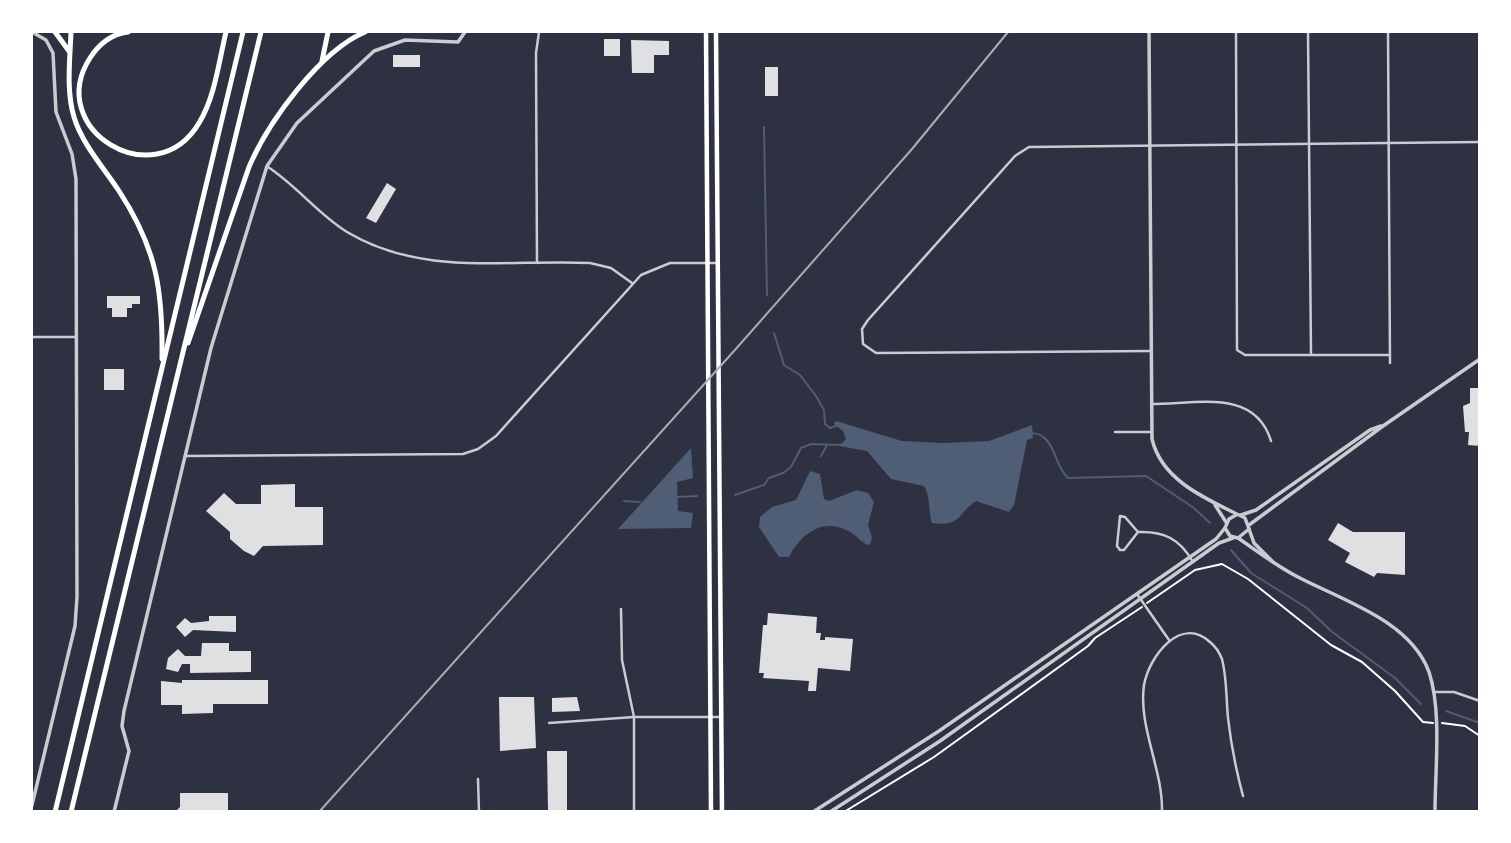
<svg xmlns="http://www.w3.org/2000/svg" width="1511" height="843" viewBox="0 0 1511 843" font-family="Manrope,sans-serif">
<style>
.water{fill:#4f5d75}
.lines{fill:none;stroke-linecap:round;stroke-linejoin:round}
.stream{stroke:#4f5d75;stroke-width:2}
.building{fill:#e0e0e3}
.path{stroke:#fff;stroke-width:2}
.minor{stroke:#caccd0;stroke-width:2.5}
.tertiary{stroke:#caccd0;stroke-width:3.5}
.secondary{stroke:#fff;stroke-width:4.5}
.motorway{stroke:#fff;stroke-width:5}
.rail{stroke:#abadb3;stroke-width:2}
</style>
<rect width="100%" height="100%" fill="#2d3142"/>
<g class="water">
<path d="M836 421 902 441 943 443 989 441 1032 425 1033 438 1027 440 1014 505 1009 512 976 501C956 515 961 527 932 523 928 510 931 498 924 486L891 479 867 451 839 446 846 439 843 431 834 424Z"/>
<polygon points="691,448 693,478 677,482 678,511 693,513 691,528 618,529"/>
<path d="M810 471 820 474 824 499 829 501 857 490 868 493 874 502 868 525 872 537 870 545C862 544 859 538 852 533 825 516 802 532 789 557H779L759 527 760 517 772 507 796 500Z"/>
</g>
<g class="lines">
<g class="stream">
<polyline points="764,127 767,295"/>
<polyline points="774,333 784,365 800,375 816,396 824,410 825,424 830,428 836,426"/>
<path d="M1031 433C1056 434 1053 465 1068 478L1146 476 1194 508 1210 523"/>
<polyline points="821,456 827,445"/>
<polyline points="735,495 764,485 769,478 783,473 791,467 801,448 811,444 841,445"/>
<polyline points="676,497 697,496"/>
<polyline points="624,501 640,502"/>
<polyline points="1231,550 1251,573 1307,608 1331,631 1395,678 1421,704"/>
<polyline points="1446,711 1480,723"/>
</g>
</g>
<g class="building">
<rect x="604" y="39" width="16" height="17"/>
<polygon points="631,40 669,41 669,55 654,55 654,73 632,73"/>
<rect x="393" y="55" width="27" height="12"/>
<rect x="765" y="67" width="13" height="29"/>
<polygon points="387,183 396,189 376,223 366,218"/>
<polygon points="107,296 140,296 140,304 132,304 132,308 127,308 127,317 112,317 112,308 107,308"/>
<rect x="104" y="369" width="20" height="21"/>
<polygon points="1470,388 1480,388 1480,446 1468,445 1469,432 1465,432 1463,406 1470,403"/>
<polygon points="295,484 295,507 323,507 323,545 263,546 254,556 244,551 230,539 230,532 206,511 224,493 236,504 261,504 261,485"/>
<polygon points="1338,523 1353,532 1405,532 1405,575 1377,573 1374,577 1345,562 1350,553 1328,540"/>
<polygon points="768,613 817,617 816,633 821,633 820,640 825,640 825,637 853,639 850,671 818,668 816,691 808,691 809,681 763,678 764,673 759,673 763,625 767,625"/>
<polygon points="209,616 236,616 236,632 193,630 185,637 176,627 185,618 191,623 209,621"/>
<polygon points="202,643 229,643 229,651 251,651 251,672 190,673 190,664 182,664 178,672 166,669 168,658 178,649 185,656 201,656"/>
<polygon points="182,680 268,680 268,704 213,704 213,713 182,714 182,705 161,705 161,681 182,683"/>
<polygon points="499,697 534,697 536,748 500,751"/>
<polygon points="577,697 580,711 552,712 552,698"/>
<polygon points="547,751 567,751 567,812 548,812"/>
<polygon points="180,793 228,793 228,812 175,812 180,807"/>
</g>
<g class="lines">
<g class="path">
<polyline points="1147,603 1195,570 1222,564 1248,579 1331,645 1362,662 1395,691 1423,722 1433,723"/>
<polyline points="1442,723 1465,726 1480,736"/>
<polyline points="844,812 934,757 1088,646 1095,638 1142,607"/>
</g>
<g class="minor">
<polyline points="1236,32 1237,350 1245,355 1390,355"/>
<polyline points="1308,32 1311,354"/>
<polyline points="1388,32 1390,363"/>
<path d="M268 167C297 186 318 214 347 232 422 277 507 259 590 263L611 268 632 283"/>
<polyline points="537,263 536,53 539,32"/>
<polyline points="32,337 76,337"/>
<polyline points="1151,351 876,353 863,344 862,329 868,320 1015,156 1029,147 1480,142"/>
<path d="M1151 404C1197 404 1255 388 1271 441"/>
<polyline points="1115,432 1151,432"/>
<polyline points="185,456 463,454 478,449 496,436 641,275 670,263 718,263"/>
<path d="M1138 532 1124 550H1120L1117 546 1120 516 1125 517 1138 532C1164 531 1180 539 1193 562"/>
<polyline points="1137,594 1169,640"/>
<polyline points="621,609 622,660 634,717 634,812"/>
<polyline points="1434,692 1454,692 1480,701"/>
<polyline points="549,723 634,717 722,717"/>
<polyline points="478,779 479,812"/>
<path d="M1162 812C1163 769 1138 727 1144 685 1149 657 1180 615 1210 642 1215 646 1220 654 1222 659 1227 678 1226 698 1228 718 1231 744 1236 770 1243 796"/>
</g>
<g class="tertiary">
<polyline points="32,32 46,40 53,53 56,112 72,154 76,179 77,597 75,626 32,805"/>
<path d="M1149 32 1152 439C1162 482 1209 500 1245 518L1249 529 1238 538 1230 536 1225 528 1229 519 1236 515"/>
<polyline points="1215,505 1226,522"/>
<polyline points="1241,515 1256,510 1370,430 1381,426"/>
<polyline points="1249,525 1383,426 1480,359"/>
<polyline points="1249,529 1254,543 1272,561"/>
<path d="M1238 538C1257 551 1275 565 1296 576 1341 600 1410 620 1429 672 1442 711 1435 770 1435 812"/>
<polyline points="114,812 129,751 122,726 124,711 211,348 267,166 297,123 374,51 405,40 458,42 465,32"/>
<polyline points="813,812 939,731 1216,539 1225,528"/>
<polyline points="830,812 940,741 1219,543 1233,538"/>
</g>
<g class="secondary">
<polyline points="706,32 711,812"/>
<polyline points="716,32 722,812"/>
</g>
<g class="motorway">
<polyline points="55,32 69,51"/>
<path d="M71 32C70 59 66 91 74 117 82 144 104 168 119 191 157 249 163 291 162 359"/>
<path d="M128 32C112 34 99 44 90 58 44 129 155 197 199 123 215 97 219 61 226 32"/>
<polyline points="322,61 328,32"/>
<path d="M188 343 249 167C268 122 320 51 365 32"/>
<polyline points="55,812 243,32"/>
<polyline points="71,812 261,32"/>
</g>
<polyline class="rail" points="319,812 734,351 912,149 1008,32"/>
</g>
<rect width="1511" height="843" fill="none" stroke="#ffffff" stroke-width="66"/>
</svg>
